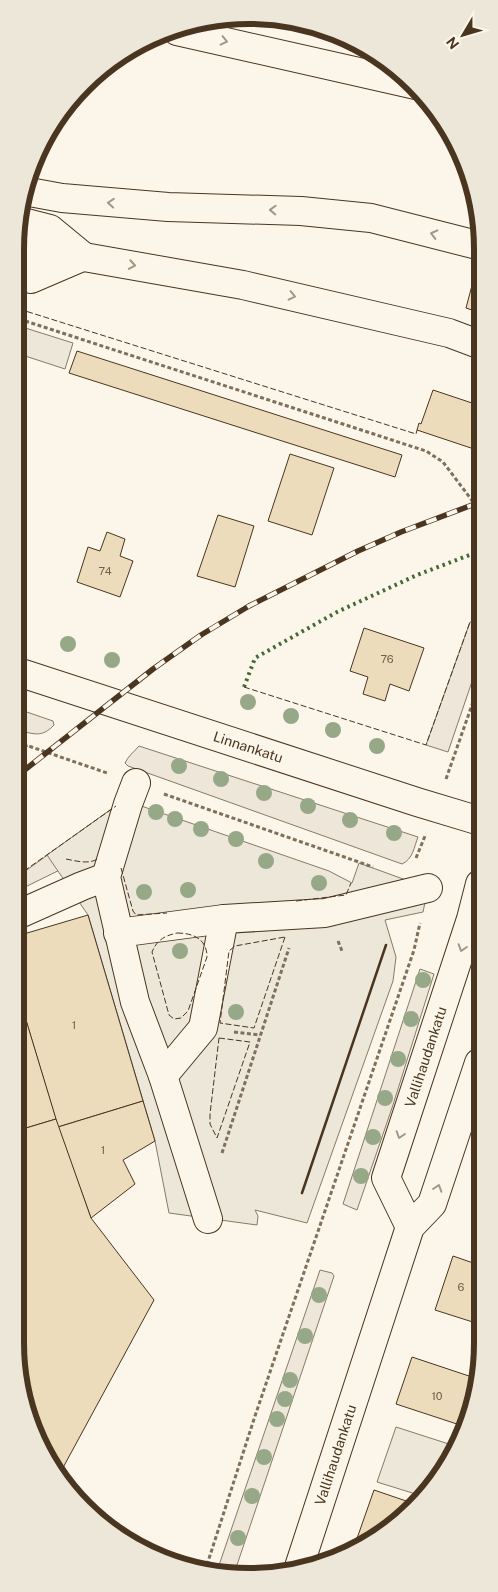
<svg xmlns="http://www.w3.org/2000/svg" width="498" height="1592" viewBox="0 0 498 1592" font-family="'Public Sans',sans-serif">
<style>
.green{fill:#ede6d9;stroke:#887966}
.parking{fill:#ede7d9;stroke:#887966}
.building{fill:#ecdcbc;stroke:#4a3520}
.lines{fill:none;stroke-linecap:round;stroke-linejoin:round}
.minor-casing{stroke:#4a3520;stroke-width:30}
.path{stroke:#7f6f5c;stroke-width:3;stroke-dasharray:4 2.5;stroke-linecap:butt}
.minor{stroke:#fbf6e9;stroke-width:28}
.rail-casing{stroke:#4a3520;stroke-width:5.5}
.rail{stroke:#fbf6e9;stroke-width:4;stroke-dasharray:11;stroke-linecap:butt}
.hedge{stroke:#436837;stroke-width:4;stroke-dasharray:2.5 4;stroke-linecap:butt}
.fence{stroke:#4a3520;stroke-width:1;stroke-dasharray:6 2.5;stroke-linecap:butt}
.wall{stroke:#4a3520;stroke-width:2.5}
.tree{fill:#96a887}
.oneway{stroke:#a29684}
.labels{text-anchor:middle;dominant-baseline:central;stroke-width:4;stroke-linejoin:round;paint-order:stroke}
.number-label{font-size:11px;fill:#725f47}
.street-label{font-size:14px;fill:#4a3520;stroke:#fbf6e9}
.rim{fill:none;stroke:#4a3520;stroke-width:6}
</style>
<rect width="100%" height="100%" fill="#fbf6e9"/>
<g class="green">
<polygon points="470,622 480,624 480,658 448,752 426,745"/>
<path d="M18 709 53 721 54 725C42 738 34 734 17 730Z"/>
<path d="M139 746 418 837C414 847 413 859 402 864L128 766 125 763C128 756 134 752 139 746Z"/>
<polygon points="124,800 78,861 17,891 17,877"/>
<polygon points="420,969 434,974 393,1105 357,1210 343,1204"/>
<polygon points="320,1270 332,1273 334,1276 234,1574 216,1574"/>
</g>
<g class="parking">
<polygon points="19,326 73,343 65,369 19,354"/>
<polygon points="124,800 329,871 352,883 359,863 428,888 423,912 385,920 396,957 393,981 307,1223 255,1210 258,1216 257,1225 169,1213 155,1141 88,915 47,855"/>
<polygon points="396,1427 455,1446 444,1473 422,1496 377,1482"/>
</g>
<g class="building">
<polygon points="475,274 481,275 481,313 466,308"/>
<polygon points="77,351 402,455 395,477 69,373"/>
<polygon points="433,390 481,406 480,451 417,430 419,423 421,424"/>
<polygon points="290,454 334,468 312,535 268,521"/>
<polygon points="218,515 254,526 235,587 197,576"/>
<polygon points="107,532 125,539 120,556 133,561 120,597 77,582 88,547 100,551"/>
<polygon points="364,628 424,648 409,691 390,684 385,701 363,694 368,677 350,671"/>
<polygon points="88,915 143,1101 58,1127 16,987 17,936"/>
<polygon points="16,987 56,1119 26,1128 16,1117"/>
<polygon points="143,1101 155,1141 123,1160 135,1184 91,1218 58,1127"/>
<polygon points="16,1117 26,1128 56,1119 91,1218 154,1300 59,1475 33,1432 15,1343"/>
<polygon points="453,1256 479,1265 479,1324 435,1310"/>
<polygon points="412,1357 478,1379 478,1389 463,1426 396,1404"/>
<polygon points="374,1490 415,1504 391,1529 354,1547"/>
</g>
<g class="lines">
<g class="minor-casing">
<g id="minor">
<polyline points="177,31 416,85"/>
<polyline points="24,191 62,198 168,207 301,211 371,218 481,246"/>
<polyline points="19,221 50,229 84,257"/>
<polyline points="19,249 37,253 84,257 243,285 449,333 481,345"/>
<polyline points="19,277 31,279 80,258"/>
<path id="s1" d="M18 672 417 802 480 821"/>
<polyline points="136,783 128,804 106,877 135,1002 163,1076 208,1219"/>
<polyline points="17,915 82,886 106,877"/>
<polyline points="118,933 224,919 325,913 428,888"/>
<polyline points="163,1076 203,1028 224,919"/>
<path id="s2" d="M410 1227 386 1178 471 919 480 884"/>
<path id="s3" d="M298 1570 410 1227 432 1204 479 1063"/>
</g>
</g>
<g class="path">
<polyline points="19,319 426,451 443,462 480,511"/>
<polyline points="17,742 107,773"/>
<polyline points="17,756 27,745"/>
<polyline points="446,779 480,682"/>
<polyline points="164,794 373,867"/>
<polyline points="416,858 425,836"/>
<polyline points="338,941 342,951"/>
<polyline points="234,1032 260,1035"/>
<polyline points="222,1153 289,948"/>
<polyline points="205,1571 255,1416 414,950 420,923"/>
</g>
<use href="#minor" class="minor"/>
<g class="rail-casing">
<polyline id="rail" points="17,776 153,669 201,635 249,606 358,551 401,532 480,502"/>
</g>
<use href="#rail" class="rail"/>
<polyline class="hedge" points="244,687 255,658 337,612 417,575 480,551"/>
<g class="fence">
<polyline points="19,309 416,434 417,430"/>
<polyline points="474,609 480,591"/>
<polyline points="244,687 426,745 470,622"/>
<path d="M66 859C76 861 90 865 99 858"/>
<polyline points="121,868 133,911 136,915 167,913"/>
<polyline points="17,876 116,806"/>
<polyline points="296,901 346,895 351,883"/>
<path d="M177 933C193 933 207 939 207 957L188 1011 181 1018 174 1019 169 1015 152 952C157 940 164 936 177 933Z"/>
<polygon points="285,937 254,1028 220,1023 229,951 235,946"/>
<polygon points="219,1038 250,1042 217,1138 210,1124 210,1114"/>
</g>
<polyline class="wall" points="302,1193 386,945"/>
</g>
<g class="tree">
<circle cx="68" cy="644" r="8"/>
<circle cx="112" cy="660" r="8"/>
<circle cx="248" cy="702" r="8"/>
<circle cx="291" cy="716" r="8"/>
<circle cx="333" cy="730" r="8"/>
<circle cx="377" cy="746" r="8"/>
<circle cx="179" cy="766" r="8"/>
<circle cx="221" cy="779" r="8"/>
<circle cx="264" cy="793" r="8"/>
<circle cx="308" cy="806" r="8"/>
<circle cx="156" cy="812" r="8"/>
<circle cx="175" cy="819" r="8"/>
<circle cx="350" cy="820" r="8"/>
<circle cx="201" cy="829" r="8"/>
<circle cx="394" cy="833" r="8"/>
<circle cx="236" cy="839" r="8"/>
<circle cx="266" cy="861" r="8"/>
<circle cx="319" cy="883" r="8"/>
<circle cx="188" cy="890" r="8"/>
<circle cx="144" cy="892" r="8"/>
<circle cx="180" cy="951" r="8"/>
<circle cx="423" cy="980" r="8"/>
<circle cx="236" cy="1012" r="8"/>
<circle cx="411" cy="1019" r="8"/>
<circle cx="398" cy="1059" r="8"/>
<circle cx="385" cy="1098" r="8"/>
<circle cx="373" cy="1137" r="8"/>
<circle cx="361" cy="1176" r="8"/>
<circle cx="319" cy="1295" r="8"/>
<circle cx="305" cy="1336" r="8"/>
<circle cx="290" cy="1380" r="8"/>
<circle cx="285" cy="1399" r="8"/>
<circle cx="277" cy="1419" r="8"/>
<circle cx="264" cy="1457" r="8"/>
<circle cx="252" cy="1496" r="8"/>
<circle cx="238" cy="1538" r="8"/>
</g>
<defs><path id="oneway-chevron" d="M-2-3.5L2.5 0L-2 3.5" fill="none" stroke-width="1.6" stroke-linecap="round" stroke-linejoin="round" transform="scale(1.25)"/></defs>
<g class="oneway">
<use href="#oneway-chevron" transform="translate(224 41) rotate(13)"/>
<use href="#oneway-chevron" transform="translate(111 203) rotate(-176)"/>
<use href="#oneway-chevron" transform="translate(273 210) rotate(-178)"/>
<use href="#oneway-chevron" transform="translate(434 234) rotate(-166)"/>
<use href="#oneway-chevron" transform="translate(132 265) rotate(10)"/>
<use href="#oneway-chevron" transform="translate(292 296) rotate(13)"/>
<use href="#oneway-chevron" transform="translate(462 948) rotate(108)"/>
<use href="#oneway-chevron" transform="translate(400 1135) rotate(108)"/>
<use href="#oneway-chevron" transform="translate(438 1188) rotate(-72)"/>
</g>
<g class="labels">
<g class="number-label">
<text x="105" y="571">74</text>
<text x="387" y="659">76</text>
<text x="74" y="1025">1</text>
<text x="103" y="1150">1</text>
<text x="461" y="1287">6</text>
<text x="437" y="1396">10</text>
</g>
<g class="street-label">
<text stroke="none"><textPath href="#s1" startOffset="242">Linnankatu</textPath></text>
<text stroke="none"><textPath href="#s2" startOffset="182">Vallihaudankatu</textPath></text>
<text stroke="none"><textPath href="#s3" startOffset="121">Vallihaudankatu</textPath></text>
</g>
</g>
<path d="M0 0H498V1592H0ZM249 24H249A225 225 0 0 1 474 249V1343A225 225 0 0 1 249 1568H249A225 225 0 0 1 24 1343V249A225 225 0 0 1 249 24Z" fill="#ede7d9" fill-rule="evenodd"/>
<path class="rim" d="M249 24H249A225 225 0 0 1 474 249V1343A225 225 0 0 1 249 1568H249A225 225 0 0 1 24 1343V249A225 225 0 0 1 249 24Z"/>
<g transform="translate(463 35) rotate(232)" stroke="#fbf6e9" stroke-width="4" paint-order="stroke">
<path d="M0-4L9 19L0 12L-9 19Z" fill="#4a3520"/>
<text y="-8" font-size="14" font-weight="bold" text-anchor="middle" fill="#4a3520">N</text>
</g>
</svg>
